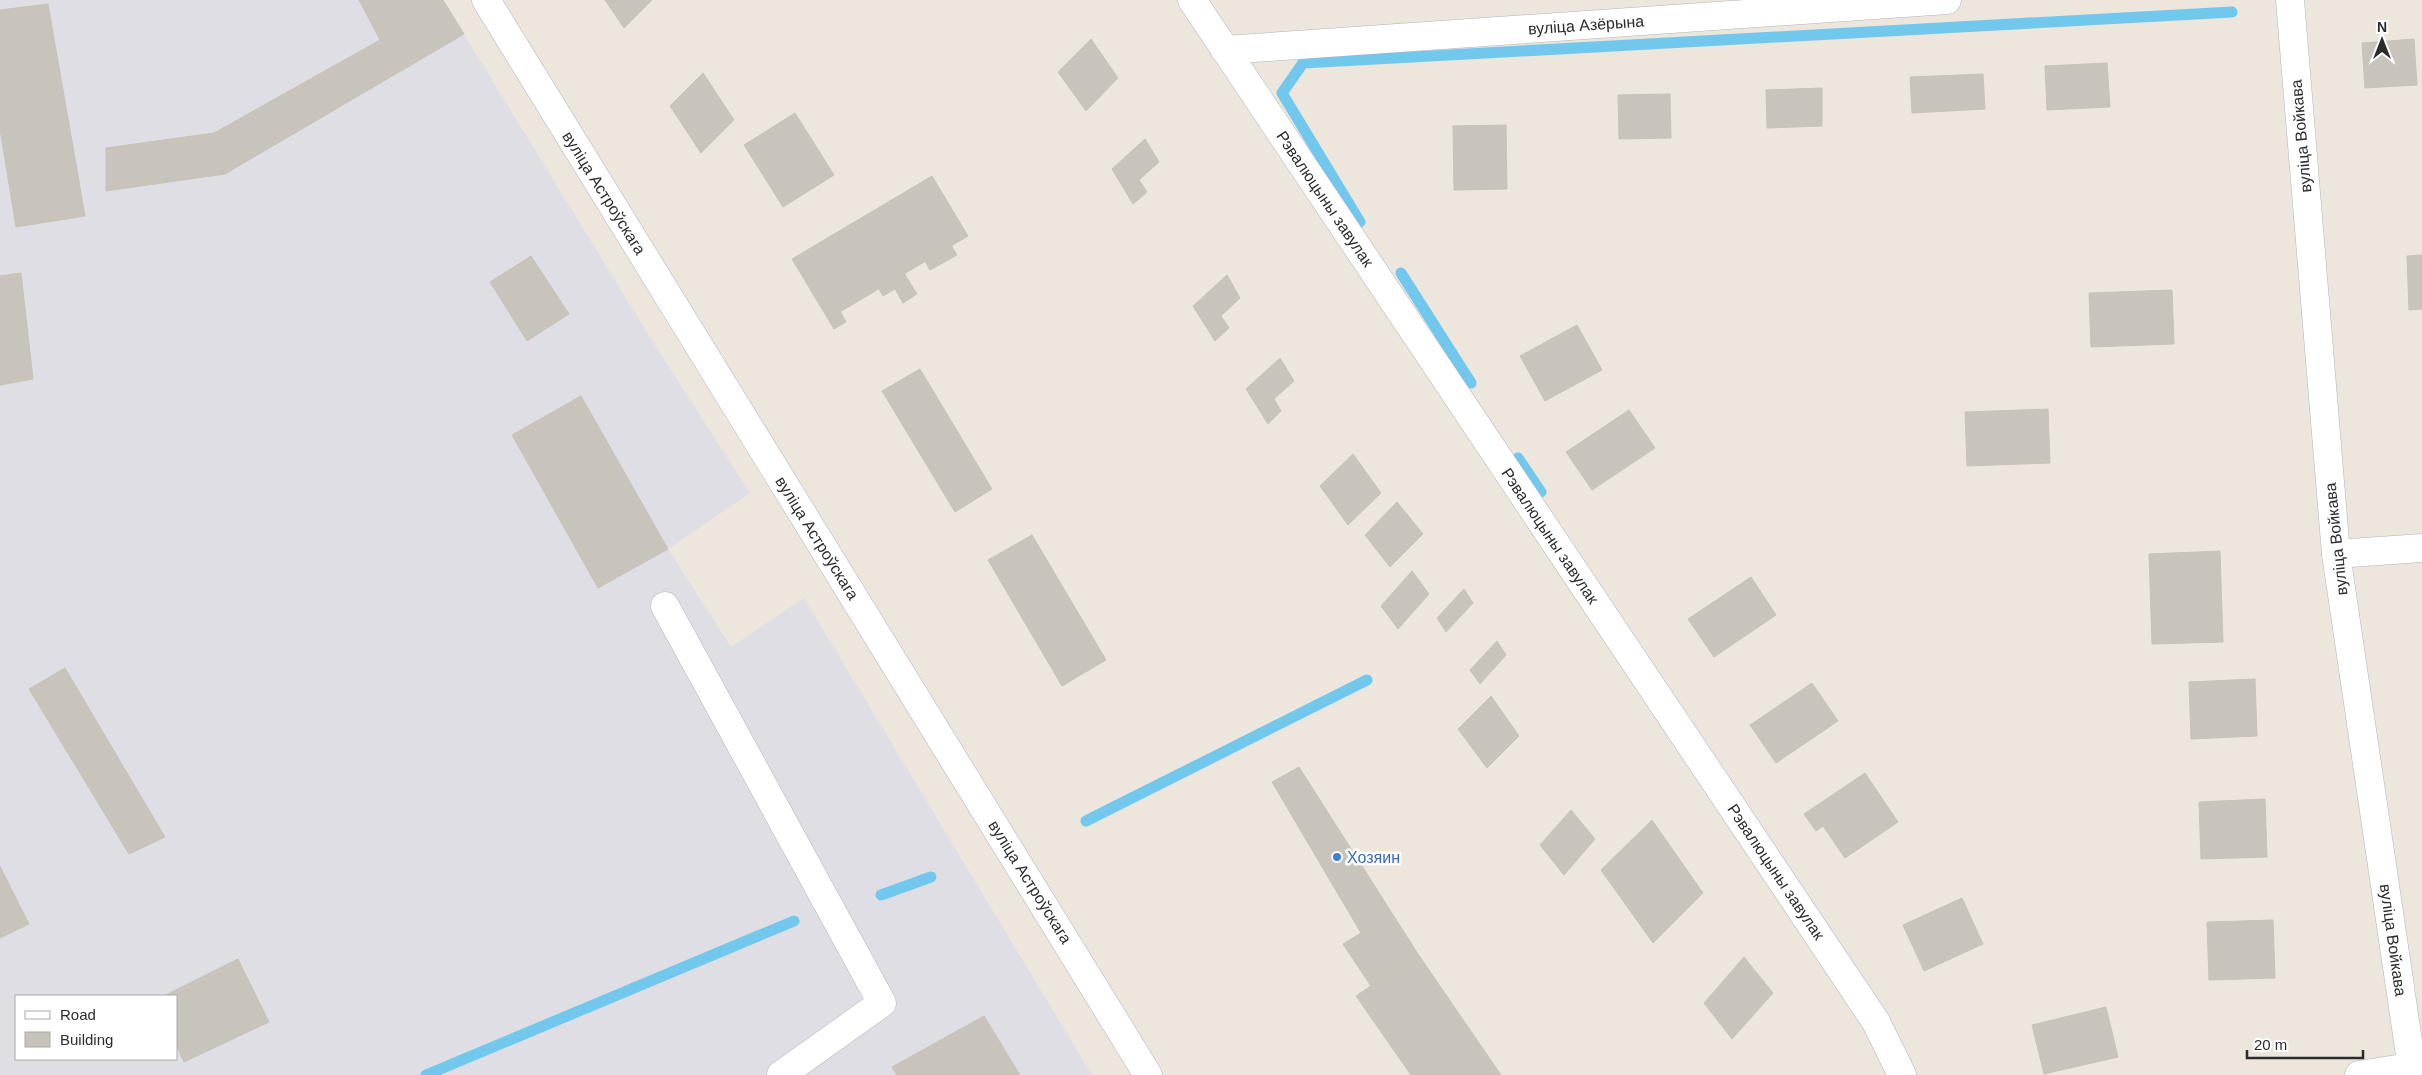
<svg xmlns="http://www.w3.org/2000/svg" width="2422" height="1075" viewBox="0 0 2422 1075" font-family="Helvetica,sans-serif">
<style>
.industrial{fill:#e0dee5;fill-rule:evenodd}
.lines{fill:none;stroke-linecap:round;stroke-linejoin:round}
.stream{stroke:#72c8ec;stroke-width:11}
.building{fill:#c8c4bc;stroke:#c8c2b7}
.minor-casing{stroke:#b1b3be;stroke-width:29}
.minor{stroke:#fff;stroke-width:28}
.shop-dot{fill:#3f7fe0;stroke:#fff;stroke-width:2}
.labels{text-anchor:middle;dominant-baseline:central;stroke-width:5;stroke-linejoin:round;paint-order:stroke}
.street-label{font-size:16px;fill:#2b2b2b;stroke:#fff}
.shop-label{font-size:16px;fill:#366cbe;stroke:#fff;text-anchor:start}
</style>
<rect width="100%" height="100%" fill="#ece6dd"/>
<path class="industrial" d="M0 0H443L651 339 750 493 668 549 731 647 804 598 1092 1075H0ZM16 996H176V1059H16Z"/>
<g class="lines">
<g class="stream">
<polyline points="1360,222 1282,93 1303,63 2232,12"/>
<polyline points="1401,273 1471,383"/>
<polyline points="1518,458 1541,492"/>
<polyline points="1086,821 1367,680"/>
<polyline points="881,895 931,877"/>
<polyline points="426,1075 794,921"/>
</g>
</g>
<g class="building">
<polygon points="359,0 443,0 464,34 225,174 106,191 106,148 214,133 380,40"/>
<polygon points="605,0 652,0 624,28"/>
<polygon points="48,4 85,216 16,227 0,129 0,10"/>
<polygon points="1091,39 1118,78 1086,111 1058,72"/>
<polygon points="2414,39 2417,85 2365,88 2362,43"/>
<polygon points="2107,63 2110,107 2047,110 2045,66"/>
<polygon points="703,73 734,120 701,153 670,106"/>
<polygon points="1983,74 1985,109 1912,113 1910,77"/>
<polygon points="1822,88 1822,126 1767,128 1766,90"/>
<polygon points="1670,94 1671,138 1619,139 1618,95"/>
<polygon points="795,113 834,175 783,207 744,145"/>
<polygon points="1506,125 1507,189 1454,190 1453,126"/>
<polygon points="1145,139 1159,162 1139,180 1147,192 1133,204 1112,169"/>
<polygon points="932,176 968,236 828,319 792,259"/>
<polygon points="951,245 957,255 930,270 925,261"/>
<polygon points="2422,255 2422,309 2409,310 2407,256"/>
<polygon points="531,256 569,314 527,341 490,282"/>
<polygon points="21,273 33,379 0,385 0,276"/>
<polygon points="904,273 917,294 903,303 895,289 883,296 879,289"/>
<polygon points="1227,275 1240,298 1221,316 1229,328 1215,341 1193,306"/>
<polygon points="2172,290 2174,344 2091,347 2089,293"/>
<polygon points="840,311 846,322 834,329 828,319"/>
<polygon points="1577,325 1602,370 1545,401 1520,356"/>
<polygon points="1280,358 1294,381 1274,399 1281,411 1268,424 1246,389"/>
<polygon points="920,369 992,489 955,512 882,391"/>
<polygon points="581,396 668,549 598,588 512,435"/>
<polygon points="2048,409 2050,463 1967,466 1965,412"/>
<polygon points="1629,410 1655,448 1592,490 1566,452"/>
<polygon points="1353,454 1381,493 1348,525 1320,486"/>
<polygon points="1397,502 1423,534 1390,567 1365,535"/>
<polygon points="1032,535 1106,660 1062,686 988,560"/>
<polygon points="2220,551 2223,642 2152,644 2149,554"/>
<polygon points="1412,571 1429,594 1398,629 1381,606"/>
<polygon points="1751,577 1776,615 1714,657 1688,619"/>
<polygon points="1464,589 1473,603 1446,632 1437,618"/>
<polygon points="1497,641 1506,655 1480,684 1470,670"/>
<polygon points="65,668 165,837 129,854 29,689"/>
<polygon points="2255,679 2257,736 2191,739 2189,682"/>
<polygon points="1812,683 1838,721 1776,763 1750,725"/>
<polygon points="1491,696 1519,736 1487,768 1458,729"/>
<polygon points="1299,767 1418,954 1371,986 1343,944 1361,933 1272,782"/>
<polygon points="1865,773 1898,822 1845,858 1823,826 1816,831 1804,814"/>
<polygon points="2265,799 2267,857 2201,859 2199,802"/>
<polygon points="1571,810 1595,839 1564,875 1540,845"/>
<polygon points="1652,820 1703,893 1653,943 1601,870"/>
<polygon points="0,866 29,924 0,938"/>
<polygon points="1962,898 1983,944 1924,971 1903,925"/>
<polygon points="2273,920 2275,978 2209,980 2207,922"/>
<polygon points="1418,954 1501,1075 1411,1075 1356,996"/>
<polygon points="1744,957 1773,993 1732,1039 1704,1003"/>
<polygon points="238,959 269,1022 184,1062 176,1045 176,996 164,996"/>
<polygon points="2106,1007 2118,1057 2044,1074 2032,1025"/>
<polygon points="984,1016 1020,1075 897,1075 892,1067"/>
</g>
<g class="lines">
<g class="minor-casing">
<g id="minor">
<polyline points="486,0 1148,1075"/>
<polyline points="1192,0 1876,1022 1902,1075"/>
<polyline points="2290,0 2336,554 2413,1075"/>
<polyline points="1225,50 1947,0"/>
<polyline points="2336,554 2422,548"/>
<polyline points="665,606 882,1003 781,1075"/>
<polyline points="2359,1075 2422,1065"/>
</g>
</g>
<use href="#minor" class="minor"/>
</g>
<circle class="shop-dot" cx="1337" cy="857" r="5"/>
<g class="labels">
<g class="street-label">
<text transform="translate(1586 25) rotate(-4)">вуліца Азёрына</text>
<text transform="translate(2301 136) rotate(-95)">вуліца Войкава</text>
<text transform="translate(604 193) rotate(58)">вуліца Астроўскага</text>
<text transform="translate(1325 199) rotate(56)">Рэвалюцыны завулак</text>
<text transform="translate(1550 536) rotate(56)">Рэвалюцыны завулак</text>
<text transform="translate(817 538) rotate(58)">вуліца Астроўскага</text>
<text transform="translate(2336 539) rotate(-96)">вуліца Войкава</text>
<text transform="translate(1776 872) rotate(56)">Рэвалюцыны завулак</text>
<text transform="translate(1030 882) rotate(58)">вуліца Астроўскага</text>
<text transform="translate(2393 940) rotate(82)">вуліца Войкава</text>
</g>
<g class="shop-label">
<text x="1347" y="857">Хозяин</text>
</g>
</g>
<rect x="15" y="995" width="162" height="65" fill="#ffffff" stroke="#aaaaaa"/>
<rect x="25" y="1011" width="25" height="8" fill="#ffffff" stroke="#aaaaaa"/>
<text x="60" y="1020" font-size="15" fill="#2b2b2b">Road</text>
<rect x="25" y="1032" width="25" height="15" fill="#c8c4bc" stroke="#aaaaaa"/>
<text x="60" y="1045" font-size="15" fill="#2b2b2b">Building</text>
<g transform="translate(2382 40)" stroke="#ffffff" stroke-width="4" paint-order="stroke">
<path d="M0-4L9 19L0 12L-9 19Z" fill="#2b2b2b"/>
<text y="-8" font-size="14" font-weight="bold" text-anchor="middle" fill="#2b2b2b">N</text>
</g>
<path d="M2247 1050v8h116v-8" fill="none" stroke="#2b2b2b" stroke-width="2.5"/>
<text x="2254" y="1050" font-size="15" fill="#2b2b2b" stroke="#ffffff" stroke-width="4" paint-order="stroke">20 m</text>
</svg>
